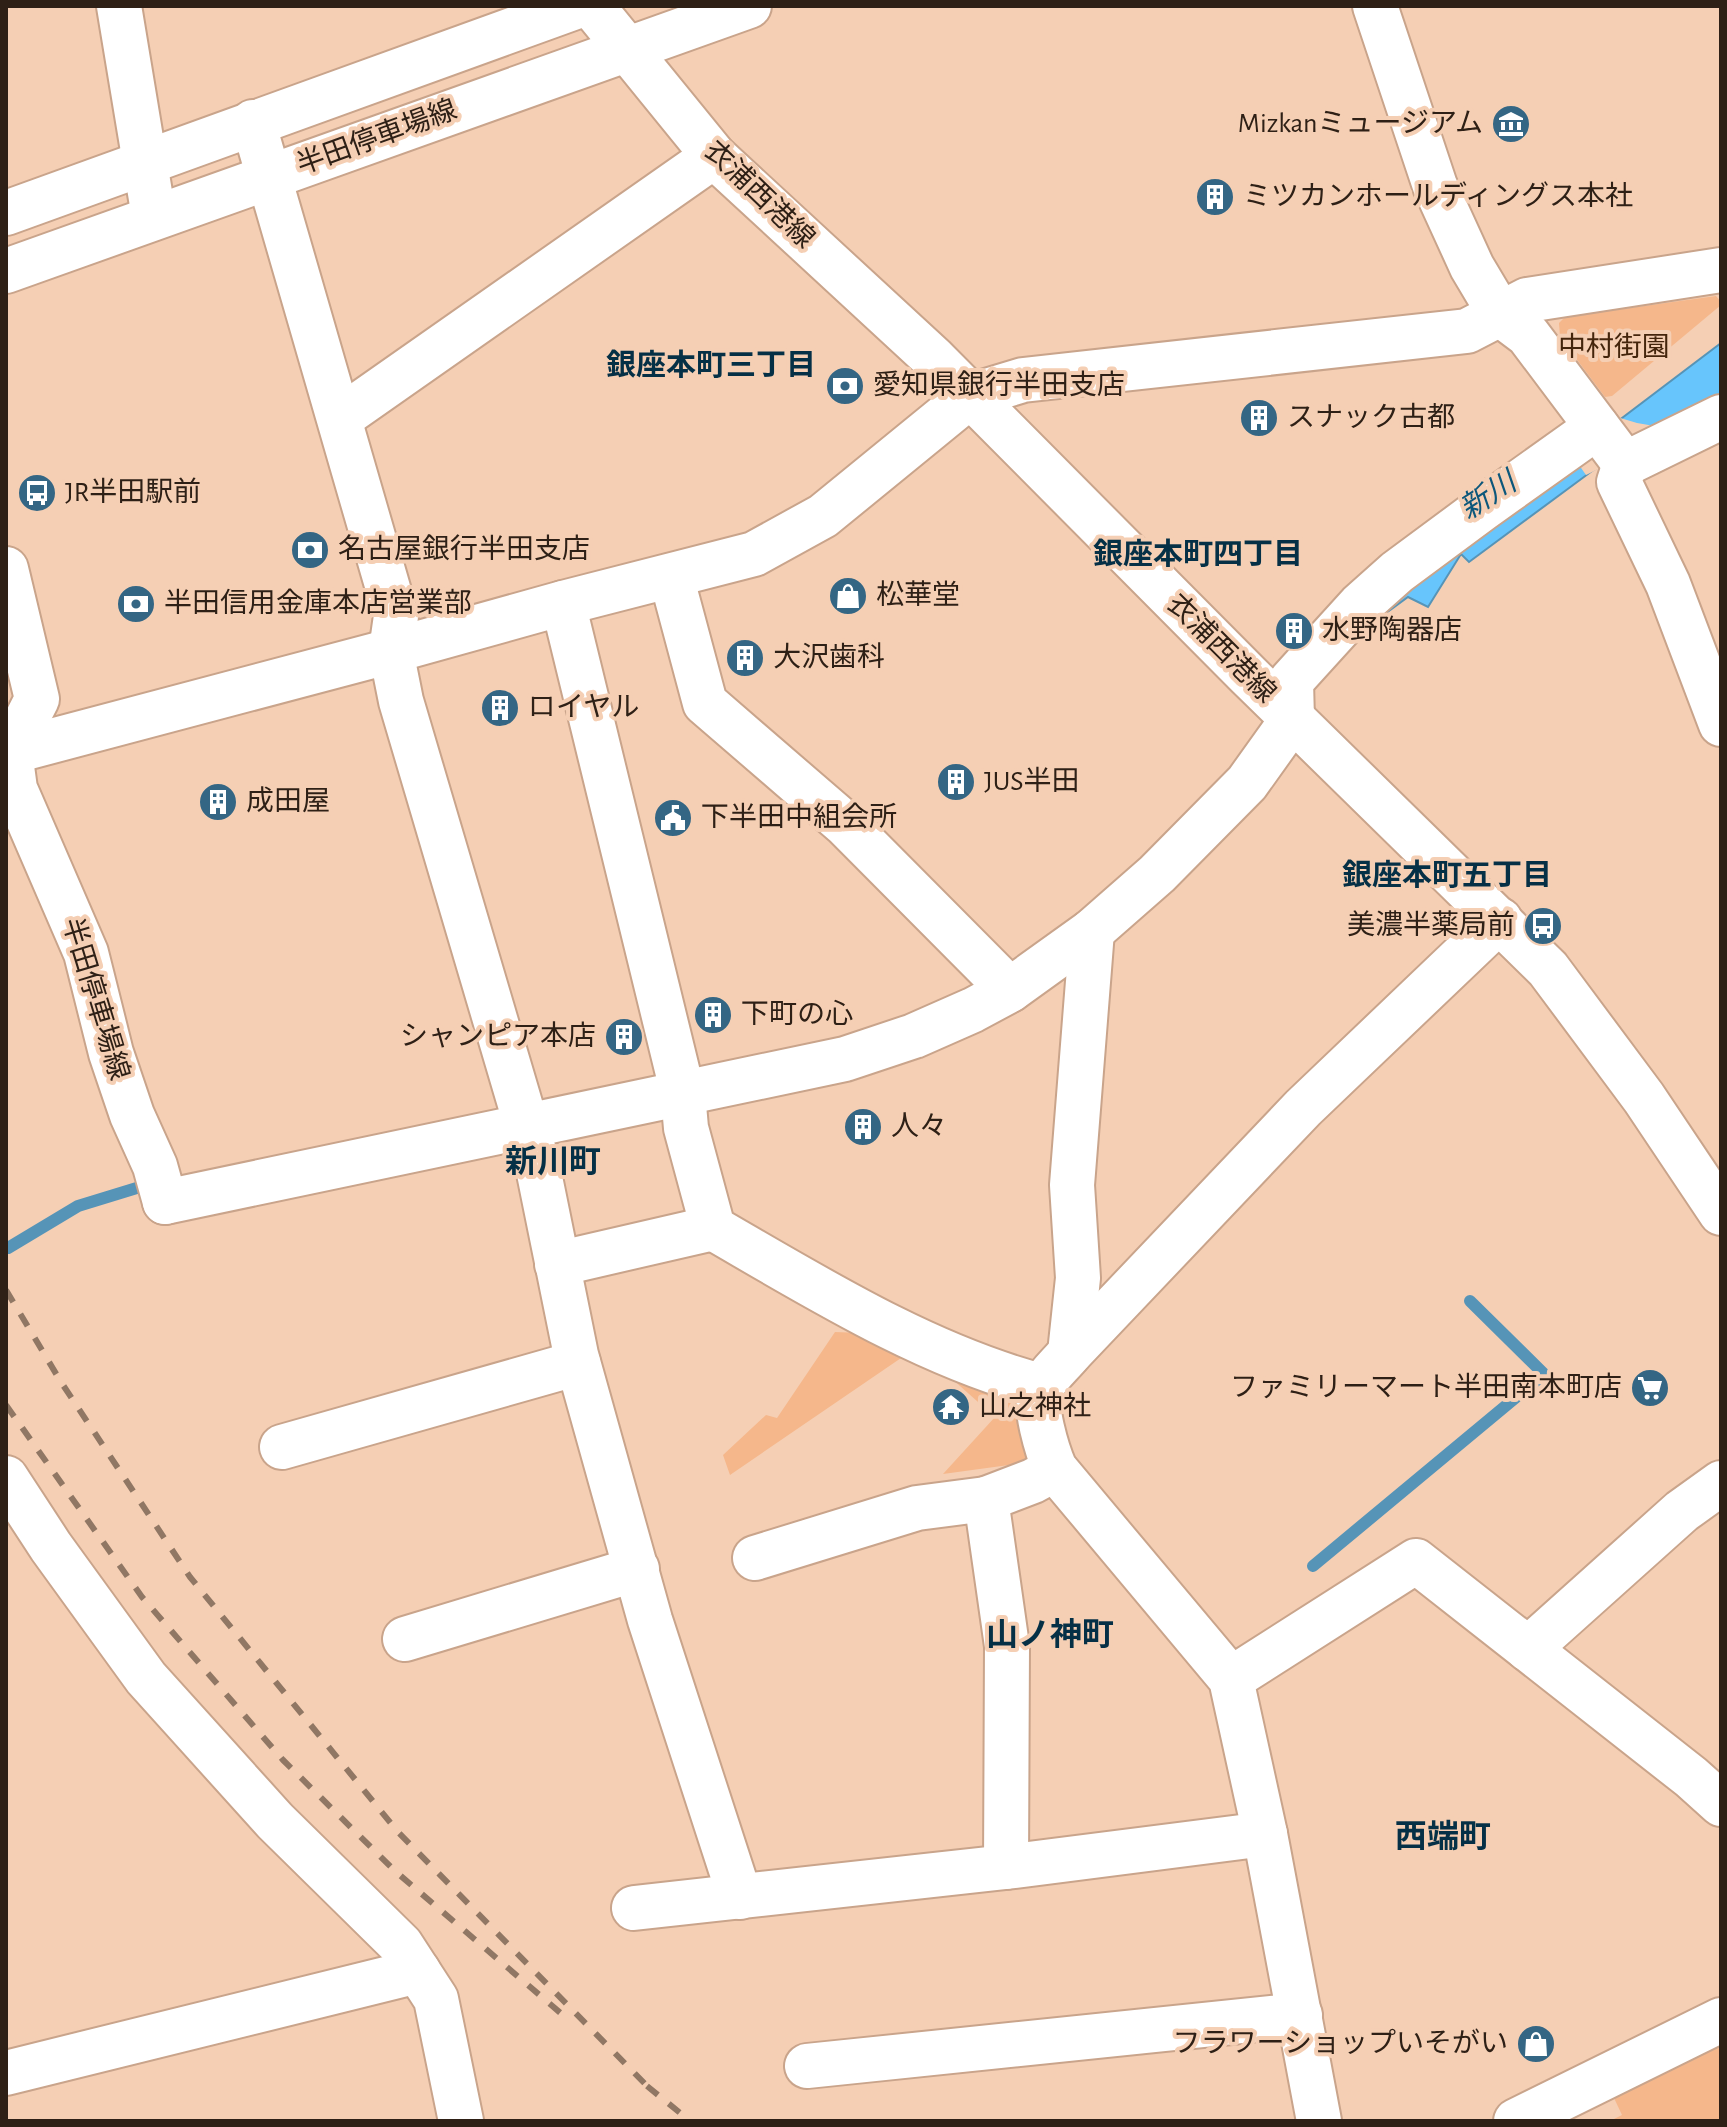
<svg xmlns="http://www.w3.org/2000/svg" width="1727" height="2127" viewBox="0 0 1727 2127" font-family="'Alegreya Sans','Noto Sans JP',sans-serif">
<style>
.green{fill:#f5b78b}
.water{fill:#67c5fc;stroke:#5694b7;stroke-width:2}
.pier{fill:#f5cfb4}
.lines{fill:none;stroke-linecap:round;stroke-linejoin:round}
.stream{stroke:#5694b7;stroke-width:12}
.minor-casing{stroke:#c9a48b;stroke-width:48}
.major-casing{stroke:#c9a48b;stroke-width:48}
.minor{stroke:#fff;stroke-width:44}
.major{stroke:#fff;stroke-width:44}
.rail{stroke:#907764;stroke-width:6;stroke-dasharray:14 14;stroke-linecap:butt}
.labels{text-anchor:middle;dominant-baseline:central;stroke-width:8;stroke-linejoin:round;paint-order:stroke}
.poi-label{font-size:28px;fill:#2e2016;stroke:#f5cfb4;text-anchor:start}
.street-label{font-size:28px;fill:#2e2016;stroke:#f5cfb4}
.park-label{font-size:28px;fill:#44250c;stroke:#f5cfb4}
.neighbourhood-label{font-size:30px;font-weight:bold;fill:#053046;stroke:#f5cfb4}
.water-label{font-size:30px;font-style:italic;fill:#0c577b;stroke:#f5cfb4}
.quarter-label{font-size:32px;font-weight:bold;fill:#053046;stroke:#f5cfb4}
</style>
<rect width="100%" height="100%" fill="#f5cfb4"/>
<g class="green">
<polygon points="1716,296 1721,302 1721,305 1612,396 1605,397 1560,337 1559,323 1565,317"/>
<polygon points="835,1332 886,1334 1030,1395 1031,1462 943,1474 995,1417 934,1363 904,1356 730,1475 723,1455 766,1415 777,1418"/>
<polygon points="1721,2046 1721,2121 1610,2121 1622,2115 1614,2098"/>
</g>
<polygon class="water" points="1721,343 1721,397 1592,471 1469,562 1461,554 1428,607 1408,597 1374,622 1366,612"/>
<polygon class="pier" points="1617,417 1637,423 1672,429 1629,454 1586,475 1570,452"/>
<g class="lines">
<g class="stream">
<polyline points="8,1248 78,1206 140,1187"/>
<polyline points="1313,1566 1544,1374 1470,1301"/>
</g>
<g class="minor-casing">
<g id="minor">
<polyline points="119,6 154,217"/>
<polyline points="1375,6 1435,186 1472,267 1500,314 1528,335 1625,464"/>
<polyline points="253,122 396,616 391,651 401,701 536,1158 576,1355 650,1620 740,1897"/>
<polyline points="1721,417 1625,464 1619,482 1668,584 1721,724"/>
<polyline points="340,418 714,156"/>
<polyline points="671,576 705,703 845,824 1010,990"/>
<path d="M563 603 683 1094 686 1128 713 1228C815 1287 926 1356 1041 1386"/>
<polyline points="10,752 391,651 563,603 754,554 823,516 970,396 1023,380 1467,331 1527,300 1721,270"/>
<polyline points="165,1202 845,1059 914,1036 973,1010 1010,990 1092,931 1157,874 1247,783 1292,720 1291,681 1360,605 1397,572 1482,509 1597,427"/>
<polyline points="557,1264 713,1228"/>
<polyline points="1070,1353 1078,1278 1072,1185 1092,931"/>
<polyline points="282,1447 578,1363"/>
<polyline points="6,1478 51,1547 146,1678 275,1821 401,1945 436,1999 461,2121"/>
<polyline points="755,1558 917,1508 986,1499"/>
<polyline points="405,1639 637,1569"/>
<polyline points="1528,1649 1682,1511 1721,1483"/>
<polyline points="1231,1679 1416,1561 1691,1777 1721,1804"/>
<polyline points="1006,1867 1007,1646 986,1499 1033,1481 1055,1469"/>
<polyline points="634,1908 1006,1867 1265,1834"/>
<polyline points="807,2066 1300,2015"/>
<polyline points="6,2073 418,1971"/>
<path d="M1319 2121 1265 1834 1231 1679 1055 1469C1048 1453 1032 1403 1041 1388 1048 1375 1061 1364 1070 1353L1303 1108 1500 920"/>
<polyline points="1516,2121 1721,2020"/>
</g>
</g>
<g class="major-casing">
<g id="major">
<polyline points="592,6 714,156 934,359 1248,675 1548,969 1644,1098 1721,1213"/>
<polyline points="6,213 578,6"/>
<polyline points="6,271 749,6"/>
<polyline points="6,569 37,699 10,752 15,789 86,953 111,1053 132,1115 155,1166 165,1202"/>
</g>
</g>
<use href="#minor" class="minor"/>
<use href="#major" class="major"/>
<g class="rail">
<polyline points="6,1290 61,1382 190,1577 398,1832 653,2092"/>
<polyline points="6,1405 142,1597 283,1760 395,1871 564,2016"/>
<polyline points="647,2086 690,2121"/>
</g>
</g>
<defs>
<g id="museum-disc" transform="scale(2)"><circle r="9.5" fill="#346684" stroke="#f5cfb4"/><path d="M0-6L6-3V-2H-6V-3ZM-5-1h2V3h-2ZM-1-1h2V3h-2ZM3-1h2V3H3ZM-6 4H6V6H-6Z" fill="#fff"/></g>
<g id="building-disc" transform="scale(2)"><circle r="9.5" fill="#346684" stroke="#f5cfb4"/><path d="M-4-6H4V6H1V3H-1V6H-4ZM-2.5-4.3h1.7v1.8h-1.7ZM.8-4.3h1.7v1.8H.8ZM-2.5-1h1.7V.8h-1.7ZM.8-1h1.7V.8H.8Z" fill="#fff"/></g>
<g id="bank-disc" transform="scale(2)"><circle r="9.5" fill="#346684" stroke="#f5cfb4"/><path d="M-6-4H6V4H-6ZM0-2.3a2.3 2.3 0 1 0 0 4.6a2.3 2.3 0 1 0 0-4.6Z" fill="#fff"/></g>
<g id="bus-disc" transform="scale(2)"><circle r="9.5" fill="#346684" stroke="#f5cfb4"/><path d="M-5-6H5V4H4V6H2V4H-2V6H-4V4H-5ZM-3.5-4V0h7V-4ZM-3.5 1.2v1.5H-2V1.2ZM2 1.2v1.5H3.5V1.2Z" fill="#fff"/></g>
<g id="shop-disc" transform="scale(2)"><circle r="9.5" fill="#346684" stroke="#f5cfb4"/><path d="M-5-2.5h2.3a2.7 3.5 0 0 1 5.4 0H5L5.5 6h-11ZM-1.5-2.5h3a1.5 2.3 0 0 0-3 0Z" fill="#fff"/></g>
<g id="civic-disc" transform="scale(2)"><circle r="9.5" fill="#346684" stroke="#f5cfb4"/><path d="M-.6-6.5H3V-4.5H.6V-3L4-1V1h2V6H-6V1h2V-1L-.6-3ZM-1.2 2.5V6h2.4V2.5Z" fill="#fff"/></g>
<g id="supermarket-disc" transform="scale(2)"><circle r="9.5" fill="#346684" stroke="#f5cfb4"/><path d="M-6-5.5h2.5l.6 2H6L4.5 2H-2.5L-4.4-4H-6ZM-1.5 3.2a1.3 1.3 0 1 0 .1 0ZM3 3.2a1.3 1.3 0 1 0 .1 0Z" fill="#fff"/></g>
<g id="temple-disc" transform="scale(2)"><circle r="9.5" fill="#346684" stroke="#f5cfb4"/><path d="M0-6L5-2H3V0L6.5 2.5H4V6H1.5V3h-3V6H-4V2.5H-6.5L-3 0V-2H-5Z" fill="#fff"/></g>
</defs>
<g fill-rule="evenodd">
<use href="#museum-disc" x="1511" y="124"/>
<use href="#building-disc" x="1215" y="197"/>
<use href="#bank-disc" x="845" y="386"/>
<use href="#building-disc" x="1259" y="418"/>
<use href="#bus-disc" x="37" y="493"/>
<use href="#bank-disc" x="310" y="550"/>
<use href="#shop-disc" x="848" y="596"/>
<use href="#bank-disc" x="136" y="604"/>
<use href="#building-disc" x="1294" y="631"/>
<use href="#building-disc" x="745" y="658"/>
<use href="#building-disc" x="500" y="708"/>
<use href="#building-disc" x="956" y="782"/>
<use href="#building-disc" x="218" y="802"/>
<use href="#civic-disc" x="673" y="818"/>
<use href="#bus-disc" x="1543" y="926"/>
<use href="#building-disc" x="713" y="1015"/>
<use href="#building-disc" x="624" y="1037"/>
<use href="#building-disc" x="863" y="1127"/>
<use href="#supermarket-disc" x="1650" y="1388"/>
<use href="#temple-disc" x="951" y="1407"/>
<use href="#shop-disc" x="1536" y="2044"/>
</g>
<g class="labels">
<g class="poi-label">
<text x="1483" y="124" text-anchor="end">Mizkanミュージアム</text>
<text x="1243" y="197">ミツカンホールディングス本社</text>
<text x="873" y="386">愛知県銀行半田支店</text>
<text x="1287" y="418">スナック古都</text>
<text x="65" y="493">JR半田駅前</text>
<text x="338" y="550">名古屋銀行半田支店</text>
<text x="876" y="596">松華堂</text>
<text x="164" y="604">半田信用金庫本店営業部</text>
<text x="1322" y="631">水野陶器店</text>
<text x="773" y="658">大沢歯科</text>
<text x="528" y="708">ロイヤル</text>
<text x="984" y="782">JUS半田</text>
<text x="246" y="802">成田屋</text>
<text x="701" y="818">下半田中組会所</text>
<text x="1515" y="926" text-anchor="end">美濃半薬局前</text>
<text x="741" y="1015">下町の心</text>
<text x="596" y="1037" text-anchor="end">シャンピア本店</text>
<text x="891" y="1127">人々</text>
<text x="1622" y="1388" text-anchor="end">ファミリーマート半田南本町店</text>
<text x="979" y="1407">山之神社</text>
<text x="1508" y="2044" text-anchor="end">フラワーショップいそがい</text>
</g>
<g class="street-label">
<text transform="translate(377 138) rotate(-20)">半田停車場線</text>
<text transform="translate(759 195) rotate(44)">衣浦西港線</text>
<text transform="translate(1221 649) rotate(45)">衣浦西港線</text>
<text transform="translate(95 999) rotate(73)">半田停車場線</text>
</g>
<g class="park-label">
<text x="1614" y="348">中村街園</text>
</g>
<g class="neighbourhood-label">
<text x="711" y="366">銀座本町三丁目</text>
<text x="1198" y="555">銀座本町四丁目</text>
<text x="1447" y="876">銀座本町五丁目</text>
</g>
<g class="water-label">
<text transform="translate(1488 496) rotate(-33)">新川</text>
</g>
<g class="quarter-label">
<text x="553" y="1162">新川町</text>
<text x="1050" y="1635">山ノ神町</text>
<text x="1443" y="1837">西端町</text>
</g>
</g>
<rect width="1727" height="2127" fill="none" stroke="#2e2016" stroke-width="16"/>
</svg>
